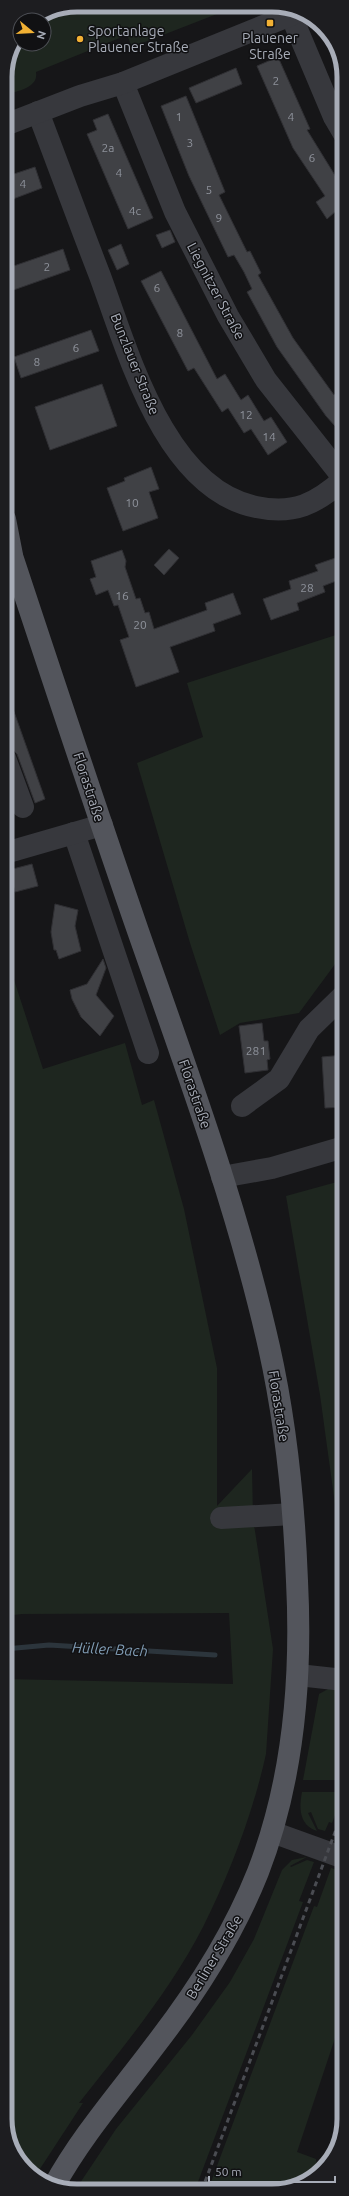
<svg xmlns="http://www.w3.org/2000/svg" width="349" height="2196" viewBox="0 0 349 2196" font-family="Ubuntu,sans-serif">
<style>
.green{fill:#1e261f}
.lines{fill:none;stroke-linecap:round;stroke-linejoin:round}
.stream{stroke:#2c353c;stroke-width:5}
.building{fill:#404145;stroke:#303034}
.minor{stroke:#37383d;stroke-width:22}
.major{stroke:#53555c;stroke-width:22}
.rail{stroke:#4a4c52;stroke-width:3;stroke-dasharray:5 4;stroke-linecap:butt}
.poi-dot{fill:#f2b134;stroke:#111113;stroke-width:1.5}
.labels{text-anchor:middle;dominant-baseline:central;stroke-width:3;stroke-linejoin:round;paint-order:stroke}
.number-label{font-size:12px;fill:#8e929b}
.poi-label{font-size:14px;fill:#a8adb8;stroke:#111113;text-anchor:start}
.street-label{font-size:14px;fill:#a8adb8;stroke:#111113}
.water-label{font-size:15px;font-style:italic;fill:#7f9bb3;stroke:#111113}
.rim{fill:none;stroke:#a8adb8;stroke-width:5}
</style>
<rect width="100%" height="100%" fill="#161618"/>
<g class="green">
<path d="M77 5 235 7 132 47 127 35 36 72C39 88 17 91 5 95V73L20 40V44H44V20H35L50 10Z"/>
<polygon points="339,634 344,642 344,952 299,1013 240,1023 220,1035 190,943 137,763 203,737 187,683"/>
<path d="M5 952 43 1069 125 1043 142 1105 154 1100 184 1209 217 1368V1506L252 1469 253 1518 273 1649 266 1754C253 1813 230 1873 203 1927 170 1991 123 2047 79 2103H83L36 2175 23 2166 5 2124V1679L233 1684 229 1613 22 1614 5 1616Z"/>
<polygon points="344,1180 344,1570 320,1395 286,1196"/>
<polygon points="337,1684 344,1685 344,1780 303,1780 319,1694"/>
<path d="M302 1792H344L332 1823 329 1822 325 1831 318 1829 311 1812 308 1813 317 1831C299 1825 299 1808 302 1792Z"/>
<polygon points="307,1857 290,1866 291,1867 307,1860 314,1862 299,1901 303,1902 195,2190 76,2189 116,2129 192,2035 230,1982 254,1939 282,1870 292,1860"/>
<polygon points="331,1868 337,1870 344,1885 344,2011 297,2152 316,2159 318,2172 277,2191 208,2190 314,1906 317,1907"/>
</g>
<g class="lines">
<polyline class="stream" points="5,1649 49,1645 215,1655"/>
</g>
<g class="building">
<polygon points="278,57 310,129 307,130 344,190 344,220 336,211 327,219 316,202 325,196 293,148 257,66"/>
<polygon points="236,68 242,84 196,103 189,88"/>
<polygon points="186,96 225,192 219,195 247,252 250,251 261,273 258,275 293,338 334,395 338,392 344,399 344,436 326,416 277,347 247,292 252,289 244,272 234,255 228,257 189,176 161,106"/>
<polygon points="108,114 153,218 128,229 87,134 97,130 93,120"/>
<polygon points="35,167 42,188 5,202 5,177"/>
<polygon points="170,230 175,242 162,248 156,235"/>
<polygon points="121,244 129,264 117,270 108,250"/>
<polygon points="63,249 70,270 5,293 5,269"/>
<polygon points="161,271 217,379 225,374 241,400 248,395 264,421 271,417 287,442 268,455 251,429 244,433 228,408 222,412 194,368 188,371 141,281"/>
<polygon points="91,330 99,351 21,378 14,357"/>
<polygon points="102,384 117,426 50,450 35,407"/>
<polygon points="151,467 159,489 149,492 158,518 123,531 107,488 125,481 124,478"/>
<polygon points="169,549 179,558 164,575 154,565"/>
<polygon points="122,550 126,561 125,567 136,599 140,598 145,613 149,612 154,629 207,610 205,603 233,593 241,614 213,624 215,631 170,647 179,672 136,687 120,640 129,637 118,605 114,606 108,590 96,595 90,579 96,577 91,561"/>
<polygon points="344,555 344,578 323,586 325,592 297,603 299,610 271,620 263,599 291,589 289,581 318,571 315,565"/>
<polygon points="7,692 45,799 35,803 17,754 11,748 5,730 5,693"/>
<polygon points="32,864 38,886 15,892 9,870"/>
<polygon points="55,904 78,910 75,926 81,951 59,959 56,950 54,950 51,932"/>
<polygon points="103,959 106,968 96,995 114,1016 100,1036 81,1017 72,999 70,990 87,984"/>
<polygon points="262,1023 264,1041 268,1041 270,1059 267,1060 268,1070 245,1073 239,1026"/>
<polygon points="344,1055 344,1107 325,1108 322,1057"/>
</g>
<g class="lines">
<g class="minor">
<polyline points="291,15 334,117 344,134"/>
<path d="M38 112C59 167 79 222 100 276 128 352 165 489 256 507 294 515 316 504 344 479L266 380 228 316 175 212 123 83"/>
<polyline points="5,125 80,96 123,83 298,12"/>
<polyline points="5,758 23,807"/>
<polyline points="74,833 148,1053"/>
<polyline points="5,853 102,825"/>
<polyline points="242,1106 279,1079 309,1029 344,995"/>
<polyline points="222,1177 272,1168 344,1147"/>
<polyline points="221,1518 293,1514"/>
<polyline points="298,1675 344,1680"/>
<polyline points="272,1832 344,1858"/>
</g>
<g class="major">
<polyline points="5,519 12,555"/>
<path d="M5 542 13 559C54 683 95 807 138 931 186 1068 237 1205 269 1347 286 1423 294 1502 297 1581 302 1680 294 1779 258 1872 233 1935 197 1991 156 2044 121 2091 82 2135 54 2186"/>
</g>
<polyline class="rail" points="202,2190 344,1808"/>
</g>
<g class="poi-dot">
<rect x="266" y="19" width="8" height="8" rx="2"/>
<circle cx="80" cy="39" r="4"/>
</g>
<g class="labels">
<g class="number-label">
<text x="276" y="80">2</text>
<text x="179" y="116">1</text>
<text x="291" y="116">4</text>
<text x="190" y="142">3</text>
<text x="108" y="147">2a</text>
<text x="312" y="157">6</text>
<text x="119" y="172">4</text>
<text x="23" y="183">4</text>
<text x="209" y="189">5</text>
<text x="135" y="210">4c</text>
<text x="219" y="217">9</text>
<text x="47" y="266">2</text>
<text x="157" y="287">6</text>
<text x="180" y="332">8</text>
<text x="76" y="347">6</text>
<text x="37" y="361">8</text>
<text x="246" y="414">12</text>
<text x="269" y="436">14</text>
<text x="132" y="502">10</text>
<text x="307" y="587">28</text>
<text x="122" y="595">16</text>
<text x="140" y="624">20</text>
<text x="256" y="1050">281</text>
</g>
<g class="poi-label">
<text x="88" y="31">Sportanlage<tspan x="88" dy="16">Plauener Straße</tspan></text>
<text x="270" y="38" text-anchor="middle">Plauener<tspan x="270" dy="16">Straße</tspan></text>
</g>
<g class="street-label">
<text transform="translate(216 291) rotate(62)">Liegnitzer Straße</text>
<text transform="translate(135 364) rotate(68)">Bunzlauer Straße</text>
<text transform="translate(89 787) rotate(72)">Florastraße</text>
<text transform="translate(195 1094) rotate(71)">Florastraße</text>
<text transform="translate(279 1406) rotate(81)">Florastraße</text>
<text transform="translate(214 1957) rotate(-59)">Berliner Straße</text>
</g>
<g class="water-label">
<text transform="translate(110 1649) rotate(3)">Hüller Bach</text>
</g>
</g>
<path d="M0 0H349V2196H0ZM77 12H272A65 65 0 0 1 337 77V2119A65 65 0 0 1 272 2184H77A65 65 0 0 1 12 2119V77A65 65 0 0 1 77 12Z" fill="#1d1d20" fill-rule="evenodd"/>
<path class="rim" d="M77 12H272A65 65 0 0 1 337 77V2119A65 65 0 0 1 272 2184H77A65 65 0 0 1 12 2119V77A65 65 0 0 1 77 12Z"/>
<g transform="translate(32 32) rotate(108)"><circle r="19" fill="#111113" stroke="#4d4f55"/>
<path d="M0-3L7 15L0 10L-7 15Z" fill="#f2b134"/>
<text y="-6" font-size="11" font-weight="bold" text-anchor="middle" fill="#a8adb8">N</text>
</g>
<path d="M209 2176v6h126v-6" fill="none" stroke="#a8adb8" stroke-width="2"/>
<text x="215" y="2176" font-size="12" fill="#a8adb8" stroke="#111113" stroke-width="3" paint-order="stroke">50 m</text>
</svg>
